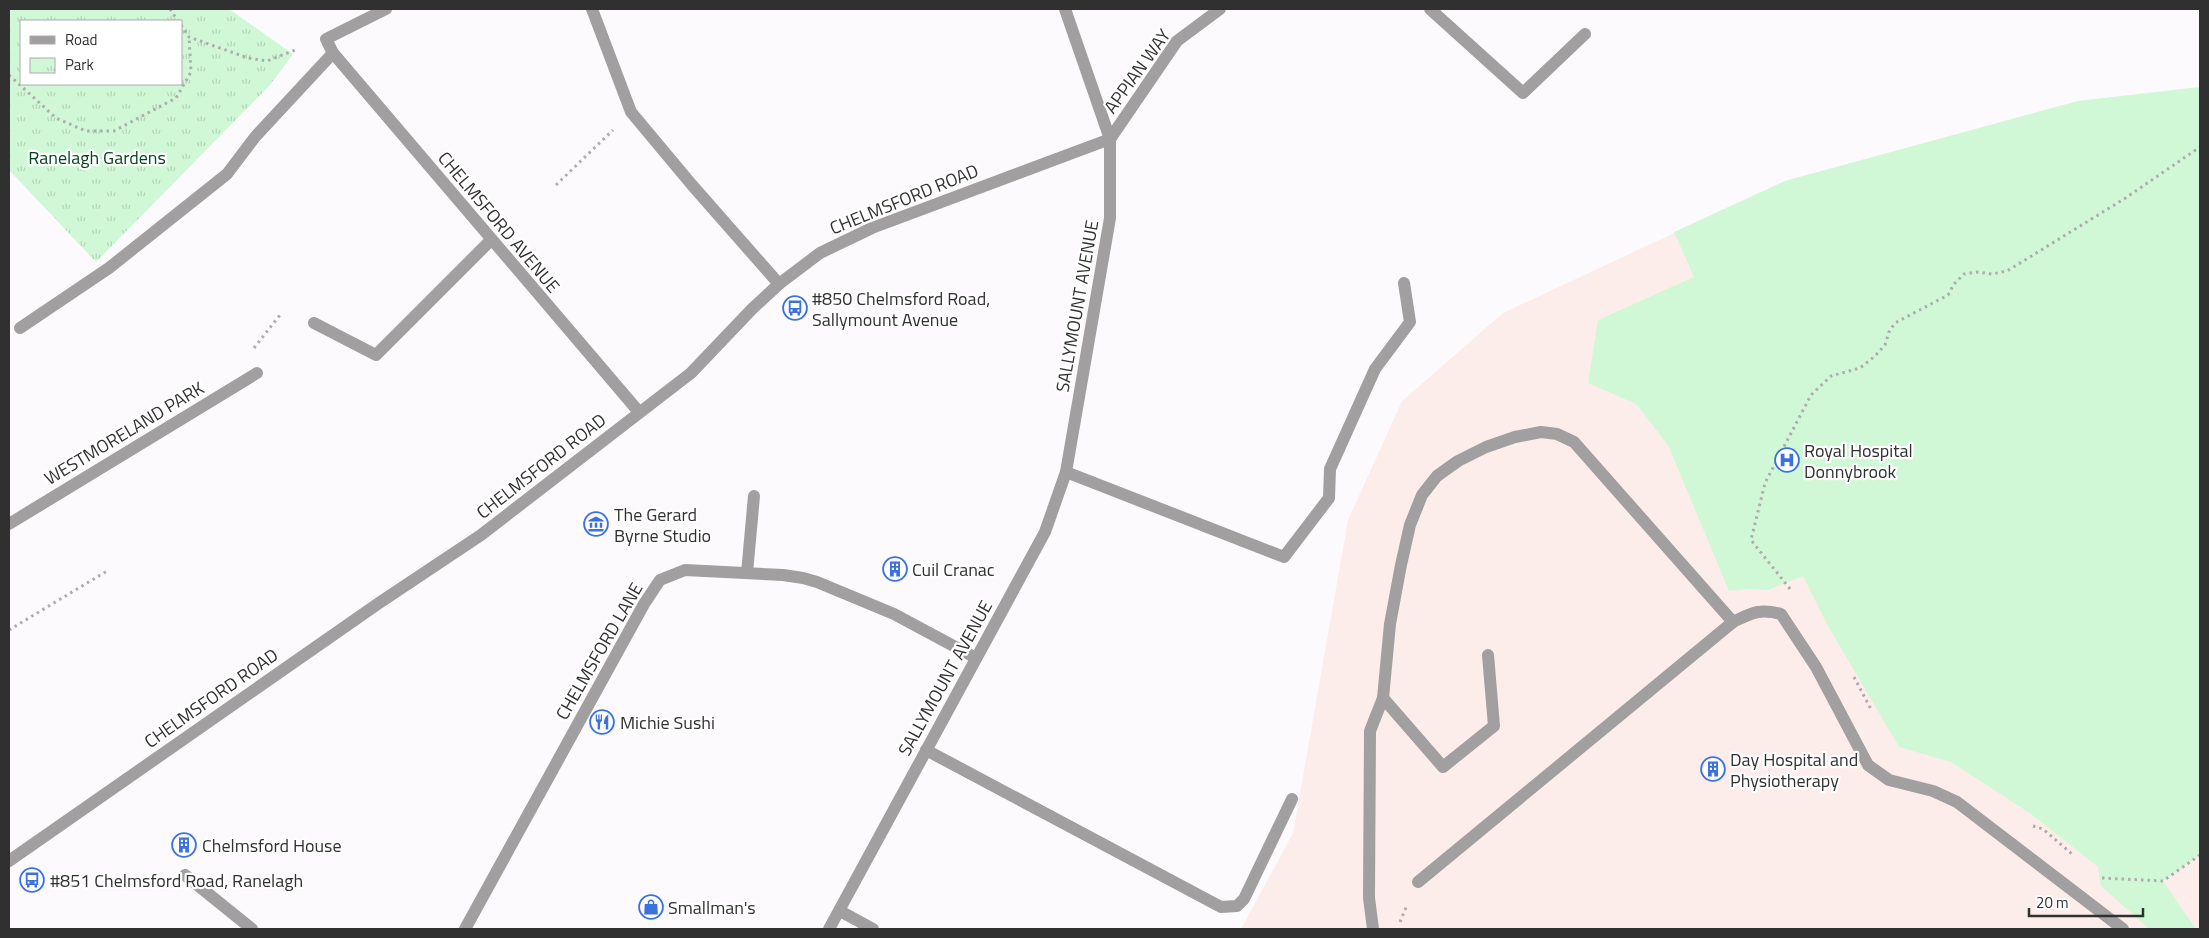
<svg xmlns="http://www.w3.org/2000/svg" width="2209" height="938" viewBox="0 0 2209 938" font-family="'Titillium Web',sans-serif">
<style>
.medical{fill:#fdedea}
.grass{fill:#d0f8d6}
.park{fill:url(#park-tufts);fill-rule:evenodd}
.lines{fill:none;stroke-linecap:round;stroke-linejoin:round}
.path{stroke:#aeacae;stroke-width:3;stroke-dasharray:2.5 4;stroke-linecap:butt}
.service{stroke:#a19f9f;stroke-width:12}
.minor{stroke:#a19f9f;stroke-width:12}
.tertiary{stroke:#a19f9f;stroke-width:12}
.labels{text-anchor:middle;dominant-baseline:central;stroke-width:4.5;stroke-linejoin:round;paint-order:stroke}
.street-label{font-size:18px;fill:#313031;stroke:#fff}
.park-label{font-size:18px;fill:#02451b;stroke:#fff}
.poi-label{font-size:18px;fill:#313031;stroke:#fff;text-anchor:start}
</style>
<defs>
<pattern id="park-tufts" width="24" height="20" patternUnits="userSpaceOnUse" patternTransform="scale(1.25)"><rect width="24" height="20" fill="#d0f8d6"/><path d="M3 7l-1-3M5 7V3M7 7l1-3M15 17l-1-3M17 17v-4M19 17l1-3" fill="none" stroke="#b3d5b8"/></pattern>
</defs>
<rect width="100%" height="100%" fill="#fdfafd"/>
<polygon class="medical" points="2200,87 2200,929 1241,929 1293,833 1348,520 1402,401 1503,313 1785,181 2078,101"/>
<polygon class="grass" points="2200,87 2200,855 2163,881 2196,929 2149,929 2101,886 2098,867 2031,814 1951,762 1899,747 1828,626 1803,576 1768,590 1748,589 1729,591 1668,445 1636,404 1588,383 1598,320 1694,277 1674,232 1785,181 2078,101"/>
<path class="park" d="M9 9H229L293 54 270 85 96 262 9 170ZM21 21H181V84H21Z"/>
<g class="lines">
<g class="path">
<polyline points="170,9 178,21"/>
<polyline points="181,25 189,37 248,58 267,61 298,49"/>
<polyline points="9,75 56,118 86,131 114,131 176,98 191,72 189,37"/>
<polyline points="556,185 613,130"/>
<polyline points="254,348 280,315"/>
<polyline points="1790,589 1751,540 1765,483 1811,395 1831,376 1860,368 1875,356 1885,345 1889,332 1895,323 1948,295 1954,284 1964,274 1977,272 1992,274 2007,271 2124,199 2200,147"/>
<polyline points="9,630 107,571"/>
<polyline points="1854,677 1872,711"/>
<polyline points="2033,826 2043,829 2072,854"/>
<polyline points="2102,878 2163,881 2200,855"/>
<polyline points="1400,922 1407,905"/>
</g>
<g class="service">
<polyline points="592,9 631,112 692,185 779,284"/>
<polyline points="1430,9 1523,93 1585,34"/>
<polyline points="314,323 376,355 491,240"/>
<polyline points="1066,472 1284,557 1329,498 1330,469 1375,369 1410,322 1404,283"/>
<polyline points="747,573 754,496"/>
<polyline points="1383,698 1443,767 1494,726 1488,655"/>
<polyline points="926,750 1221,907 1237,906 1244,899 1292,799"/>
<polyline points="185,875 252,929"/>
<polyline points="1418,882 1733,622"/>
<path d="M1373 929 1369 898 1370 731 1383 698 1390 624 1401 565 1410 525 1422 495 1437 476 1458 461 1486 447 1515 437 1541 432 1557 434 1574 442 1733 622C1752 613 1759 608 1781 614L1816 667 1868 765 1889 780 1933 791 1957 802 2123 929"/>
</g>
<g class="minor">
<polyline points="333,53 639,412"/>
<polyline points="20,328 109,268 227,174 255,137 333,53 326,39 386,9"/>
<polyline points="9,524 257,373"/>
<polyline points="840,911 873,929"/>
<polyline points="465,929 644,604 660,580 685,570 783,575 803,578 817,582 894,614 976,658"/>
<polyline points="829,929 1045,532 1066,472 1110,218 1110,139 1065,9"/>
</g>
<polyline class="tertiary" points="9,861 379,603 481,535 691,373 752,309 779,284 820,253 872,228 1110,139 1177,41 1220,9"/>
</g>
<defs>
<g id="bus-ring" transform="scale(1.25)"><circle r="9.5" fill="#fff" stroke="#3b71e1" stroke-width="1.5"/><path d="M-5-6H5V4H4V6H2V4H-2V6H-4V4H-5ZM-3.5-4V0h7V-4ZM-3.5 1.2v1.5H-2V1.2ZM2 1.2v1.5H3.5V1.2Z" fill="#3b71e1"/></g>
<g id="hospital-ring" transform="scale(1.25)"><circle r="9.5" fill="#fff" stroke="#3b71e1" stroke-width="1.5"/><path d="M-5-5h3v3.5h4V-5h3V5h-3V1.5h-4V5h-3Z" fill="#3b71e1"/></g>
<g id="museum-ring" transform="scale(1.25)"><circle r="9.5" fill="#fff" stroke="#3b71e1" stroke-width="1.5"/><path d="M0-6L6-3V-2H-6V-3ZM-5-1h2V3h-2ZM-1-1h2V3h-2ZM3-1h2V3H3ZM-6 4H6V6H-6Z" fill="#3b71e1"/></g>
<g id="building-ring" transform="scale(1.25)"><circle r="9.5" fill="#fff" stroke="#3b71e1" stroke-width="1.5"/><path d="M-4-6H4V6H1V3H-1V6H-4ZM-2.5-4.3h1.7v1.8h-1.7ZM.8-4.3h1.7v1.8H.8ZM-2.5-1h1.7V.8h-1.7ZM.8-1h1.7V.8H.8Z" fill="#3b71e1"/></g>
<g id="restaurant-ring" transform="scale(1.25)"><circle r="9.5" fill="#fff" stroke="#3b71e1" stroke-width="1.5"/><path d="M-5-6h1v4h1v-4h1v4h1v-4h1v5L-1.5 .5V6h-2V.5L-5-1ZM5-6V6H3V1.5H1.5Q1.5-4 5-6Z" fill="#3b71e1"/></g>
<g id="shop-ring" transform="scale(1.25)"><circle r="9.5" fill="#fff" stroke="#3b71e1" stroke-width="1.5"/><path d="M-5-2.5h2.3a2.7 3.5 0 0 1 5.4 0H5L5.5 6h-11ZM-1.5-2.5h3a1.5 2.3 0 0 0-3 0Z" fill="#3b71e1"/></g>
</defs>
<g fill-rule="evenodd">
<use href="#bus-ring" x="795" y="308"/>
<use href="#hospital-ring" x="1787" y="460"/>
<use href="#museum-ring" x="596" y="524"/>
<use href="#building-ring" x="895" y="569"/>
<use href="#restaurant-ring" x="602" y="722"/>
<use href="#building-ring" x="1713" y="769"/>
<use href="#building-ring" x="184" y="845"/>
<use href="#bus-ring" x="32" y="880"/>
<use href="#shop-ring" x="651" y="907"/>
</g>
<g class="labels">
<g class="street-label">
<text transform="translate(1137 71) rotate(-54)">APPIAN WAY</text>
<text transform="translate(904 199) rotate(-22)">CHELMSFORD ROAD</text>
<text transform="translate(499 222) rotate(50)">CHELMSFORD AVENUE</text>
<text transform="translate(1077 306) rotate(-80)">SALLYMOUNT AVENUE</text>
<text transform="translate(124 433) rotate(-31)">WESTMORELAND PARK</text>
<text transform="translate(541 466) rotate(-38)">CHELMSFORD ROAD</text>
<text transform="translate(599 651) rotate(-60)">CHELMSFORD LANE</text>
<text transform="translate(945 678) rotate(-61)">SALLYMOUNT AVENUE</text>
<text transform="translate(211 698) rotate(-35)">CHELMSFORD ROAD</text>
</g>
<g class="park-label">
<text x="97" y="157">Ranelagh Gardens</text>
</g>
<g class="poi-label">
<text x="812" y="298">#850 Chelmsford Road,<tspan x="812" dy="21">Sallymount Avenue</tspan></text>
<text x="1804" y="450">Royal Hospital<tspan x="1804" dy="21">Donnybrook</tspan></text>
<text x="614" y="514">The Gerard<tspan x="614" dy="21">Byrne Studio</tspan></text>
<text x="912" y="569">Cuil Cranac</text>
<text x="620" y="722">Michie Sushi</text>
<text x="1730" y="759">Day Hospital and<tspan x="1730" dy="21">Physiotherapy</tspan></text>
<text x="202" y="845">Chelmsford House</text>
<text x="50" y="880">#851 Chelmsford Road, Ranelagh</text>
<text x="668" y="907">Smallman's</text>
</g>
</g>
<rect width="2209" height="938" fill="none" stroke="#313031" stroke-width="20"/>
<rect x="20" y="20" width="162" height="65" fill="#ffffff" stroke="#adacad"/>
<rect x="30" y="36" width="25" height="8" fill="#a19f9f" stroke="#adacad"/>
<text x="65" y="45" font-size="15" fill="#313031">Road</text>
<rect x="30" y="58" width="25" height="15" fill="url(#park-tufts)" stroke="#adacad"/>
<text x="65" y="70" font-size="15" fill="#313031">Park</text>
<path d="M2029 908v8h114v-8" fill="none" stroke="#313031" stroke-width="2.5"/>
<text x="2036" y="908" font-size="15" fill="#313031" stroke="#ffffff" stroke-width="4" paint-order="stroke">20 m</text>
</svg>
